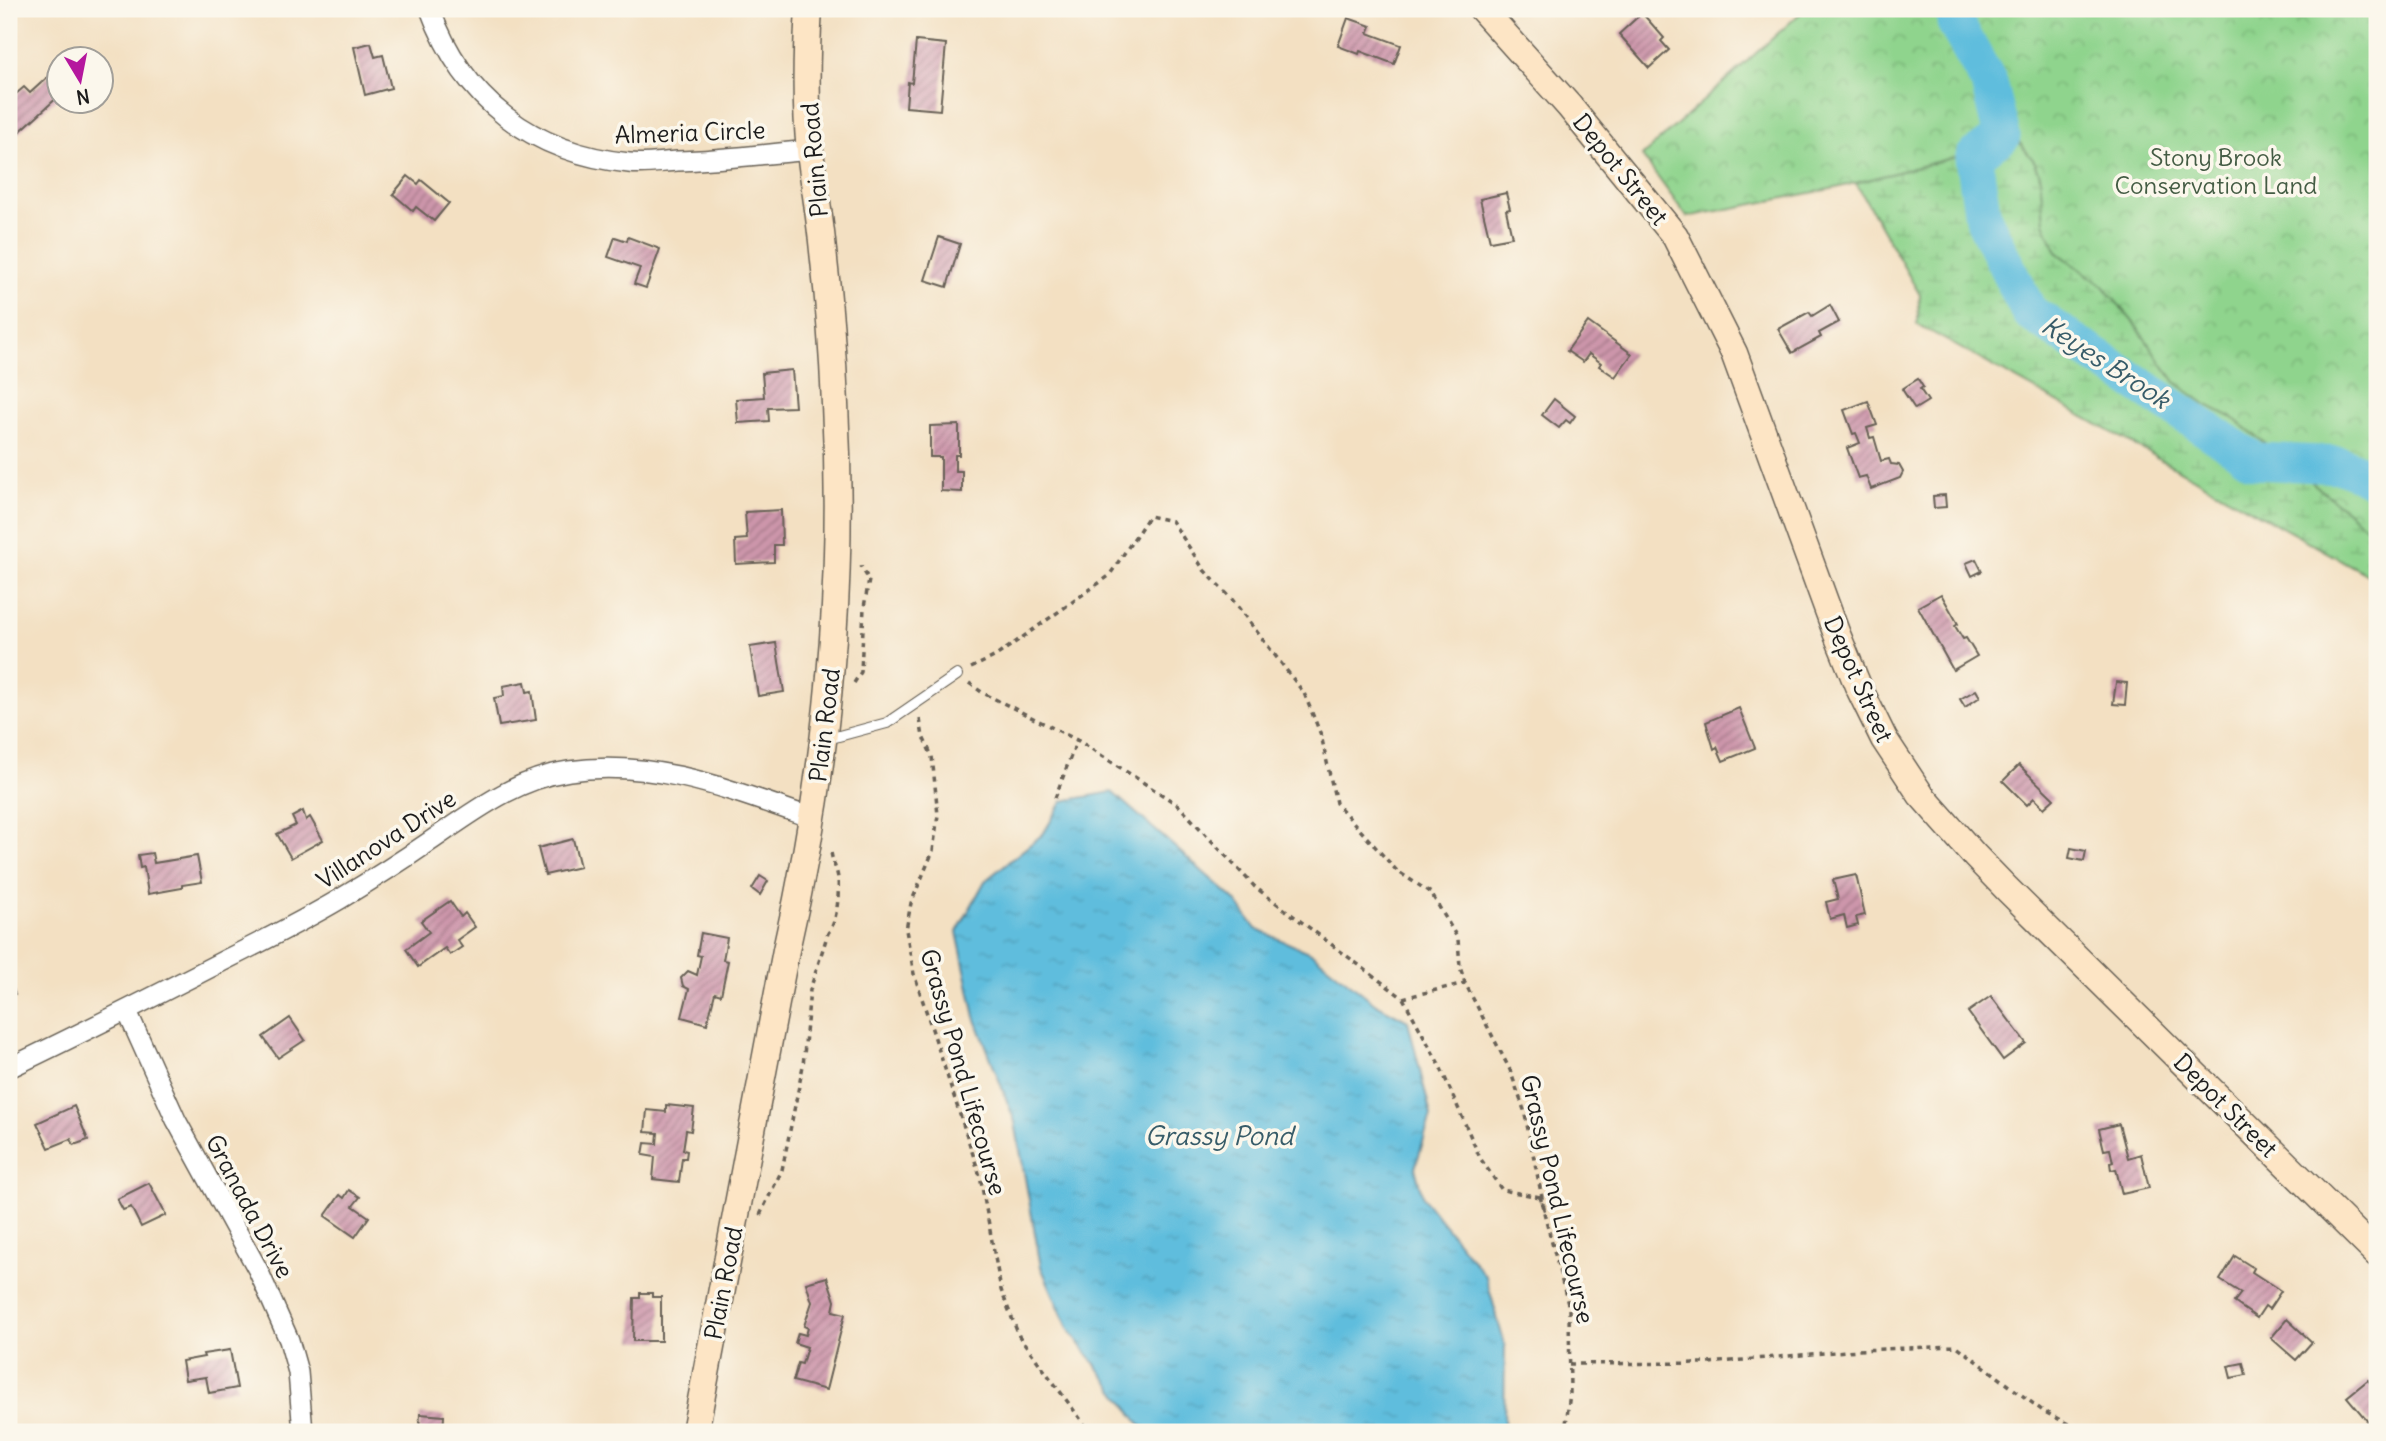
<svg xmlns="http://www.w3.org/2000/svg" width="2386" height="1441" viewBox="0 0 2386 1441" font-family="Delius,sans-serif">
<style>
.wetland{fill:url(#wetland-marsh);stroke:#567854;stroke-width:2}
.park{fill:url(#park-crowns);stroke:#567854;stroke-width:2}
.water{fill:url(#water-ripples);stroke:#3e6c7c;stroke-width:2}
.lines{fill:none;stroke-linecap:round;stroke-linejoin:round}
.river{stroke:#5fbddd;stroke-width:37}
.building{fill:url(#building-hatch)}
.lane-casing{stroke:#676156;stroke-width:12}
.street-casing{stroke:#676156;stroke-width:22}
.secondary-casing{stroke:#676156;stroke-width:29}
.path{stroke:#676156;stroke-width:3.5;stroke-dasharray:5 5;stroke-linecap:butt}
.lane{stroke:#fff;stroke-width:10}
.street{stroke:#fff;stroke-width:19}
.secondary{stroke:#fde5c5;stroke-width:26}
.labels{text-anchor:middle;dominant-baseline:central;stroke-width:7;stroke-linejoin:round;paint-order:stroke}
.street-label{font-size:24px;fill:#1c1c1c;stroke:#fbf7ec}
.park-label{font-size:24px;fill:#445c44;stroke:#fbf7ec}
.water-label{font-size:26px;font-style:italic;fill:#375c69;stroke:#fbf7ec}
</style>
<defs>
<pattern id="wetland-marsh" width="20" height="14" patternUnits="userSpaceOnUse" patternTransform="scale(1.75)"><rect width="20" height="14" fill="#8fd48d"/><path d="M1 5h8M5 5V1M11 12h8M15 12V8" fill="none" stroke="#7bb579"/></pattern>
<pattern id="park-crowns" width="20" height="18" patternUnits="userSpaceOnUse" patternTransform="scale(1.75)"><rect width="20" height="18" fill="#8fd48d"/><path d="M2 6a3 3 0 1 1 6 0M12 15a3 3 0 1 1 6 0" fill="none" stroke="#7bb579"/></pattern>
<pattern id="water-ripples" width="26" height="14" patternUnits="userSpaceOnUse" patternTransform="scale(1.75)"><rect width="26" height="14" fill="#5fbddd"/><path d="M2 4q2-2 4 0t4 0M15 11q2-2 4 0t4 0" fill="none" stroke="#52a2bd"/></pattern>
<pattern id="building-hatch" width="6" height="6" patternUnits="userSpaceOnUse" patternTransform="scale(1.75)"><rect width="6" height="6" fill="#cd96ab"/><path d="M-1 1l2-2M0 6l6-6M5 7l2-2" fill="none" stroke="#a67a8a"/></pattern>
</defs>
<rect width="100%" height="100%" fill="#fbf7ec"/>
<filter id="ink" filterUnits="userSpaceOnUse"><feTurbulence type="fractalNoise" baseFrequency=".0143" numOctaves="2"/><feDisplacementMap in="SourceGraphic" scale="14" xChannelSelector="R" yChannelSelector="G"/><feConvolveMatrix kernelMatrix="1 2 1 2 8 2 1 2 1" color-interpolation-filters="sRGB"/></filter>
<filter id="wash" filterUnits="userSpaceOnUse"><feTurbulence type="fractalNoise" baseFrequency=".00686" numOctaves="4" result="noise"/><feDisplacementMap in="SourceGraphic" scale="28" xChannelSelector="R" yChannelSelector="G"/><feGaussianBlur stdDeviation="1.57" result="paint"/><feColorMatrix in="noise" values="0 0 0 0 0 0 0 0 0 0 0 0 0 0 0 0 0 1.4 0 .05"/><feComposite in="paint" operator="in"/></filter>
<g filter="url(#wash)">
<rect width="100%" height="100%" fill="#f3e0c2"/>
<polygon class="wetland" points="1805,9 2032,9 2377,367 2377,580 1917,324 1920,295 1841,157"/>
<polygon class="park" points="1805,9 2377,9 2377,518 2369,529 2246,428 2231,417 2207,405 2175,382 2134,323 2103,286 2057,252 2044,223 2040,174 2034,161 2018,141 1836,188 1687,217 1642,156"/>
<polygon class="water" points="1112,792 1236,901 1256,929 1313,954 1376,1004 1408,1021 1431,1116 1415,1168 1423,1198 1486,1277 1505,1346 1504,1432 1146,1432 1068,1328 1041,1267 1015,1122 975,1017 957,932 985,881 1043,834 1063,801"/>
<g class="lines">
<polyline class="river" points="1956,9 1955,22 1989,83 2002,136 1974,157 1983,218 2029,312 2255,461 2342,465 2377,481"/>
</g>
<g id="blocks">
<g class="building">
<polygon points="1642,13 1664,38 1661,41 1669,50 1649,68 1619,34"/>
<polygon points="1348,18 1371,26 1368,33 1401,45 1394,64 1360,51 1359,54 1338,46"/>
<polygon points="916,41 946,44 940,110 906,107 908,82 912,83"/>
<polygon points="371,43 375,57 383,55 391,88 365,95 354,47"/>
<polygon points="51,74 60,83 60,95 16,135 9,127 9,100 24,87 30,93"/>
<polygon points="408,176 418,184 421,180 449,203 434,221 416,207 413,211 393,194"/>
<polygon points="1506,193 1510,209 1506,210 1512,237 1490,241 1480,199"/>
<polygon points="615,237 627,241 628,237 660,249 646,288 634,284 640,268 608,257"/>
<polygon points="939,237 960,244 947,287 925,280"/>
<polygon points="1830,305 1839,322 1819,333 1821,337 1792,353 1778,329 1809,312 1812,316"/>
<polygon points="1588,322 1632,354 1615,377 1599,366 1601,363 1589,354 1583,362 1567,351"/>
<polygon points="792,370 795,407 768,408 769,421 738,423 736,399 764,397 762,373"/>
<polygon points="1918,379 1923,387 1920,389 1928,401 1915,409 1902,389"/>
<polygon points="1554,399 1575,416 1570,423 1566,420 1559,428 1542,415"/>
<polygon points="1868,401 1877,425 1867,428 1870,438 1874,437 1881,461 1889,459 1891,464 1899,465 1903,472 1900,478 1871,489 1866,476 1858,478 1847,448 1860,443 1856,433 1853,434 1844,410"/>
<polygon points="959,425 959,455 955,455 955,471 962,471 962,492 941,491 941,457 930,457 930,426"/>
<polygon points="1945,495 1946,507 1934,508 1933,496"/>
<polygon points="781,510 782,545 774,545 774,562 736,564 735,540 747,539 745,512"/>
<polygon points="1976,559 1982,571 1972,576 1966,563"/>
<polygon points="1941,594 1958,624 1955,626 1963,639 1966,638 1977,656 1953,670 1918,607"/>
<polygon points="776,643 784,692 758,696 750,647"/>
<polygon points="525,682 527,692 532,691 536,720 499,726 494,698 504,696 503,686"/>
<polygon points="2116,682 2127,683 2125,705 2113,704"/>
<polygon points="1976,690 1980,697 1965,707 1960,699"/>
<polygon points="1739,708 1755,748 1723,761 1717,747 1714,749 1706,722"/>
<polygon points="2019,765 2054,799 2044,808 2034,798 2027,805 2003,781"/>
<polygon points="303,811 306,820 310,817 323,840 291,858 277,834 296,825 292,817"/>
<polygon points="573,839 580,867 545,875 538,848"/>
<polygon points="2071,848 2086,851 2084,861 2069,858"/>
<polygon points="152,853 154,863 197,856 202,882 182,885 182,888 148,894 144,867 140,868 138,855"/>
<polygon points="1856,875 1865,915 1856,917 1858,925 1847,928 1844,915 1830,919 1826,902 1838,899 1833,880"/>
<polygon points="760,876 768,881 760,895 752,889"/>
<polygon points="450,901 461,917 465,913 475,927 457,940 462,947 450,955 445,948 418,967 406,949 429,932 421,921"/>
<polygon points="701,933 727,938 723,960 728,961 721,995 715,993 707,1024 682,1017 689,989 683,986 681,978 688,971 697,975 701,956 697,955"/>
<polygon points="9,979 15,994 9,997"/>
<polygon points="1991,996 2026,1043 2003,1060 1968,1012"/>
<polygon points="290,1018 305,1040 278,1058 263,1037"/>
<polygon points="666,1105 694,1108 691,1131 686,1130 683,1150 687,1151 686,1158 682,1158 679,1182 653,1179 655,1157 643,1155 645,1143 657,1144 658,1133 645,1132 647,1110 666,1112"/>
<polygon points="74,1106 88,1140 74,1145 71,1139 49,1148 37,1123"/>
<polygon points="2119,1124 2128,1158 2141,1154 2149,1188 2122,1194 2116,1169 2111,1170 2110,1163 2113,1162 2110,1149 2104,1150 2099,1129"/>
<polygon points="149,1183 166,1215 141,1227 131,1207 123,1210 117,1199"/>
<polygon points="349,1190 360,1197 353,1206 369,1217 355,1237 325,1216 340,1195 344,1198"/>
<polygon points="2235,1256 2254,1268 2252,1272 2281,1291 2269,1309 2265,1306 2257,1318 2234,1302 2241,1293 2220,1280"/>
<polygon points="827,1277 835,1301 833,1311 845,1314 826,1390 793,1381 798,1363 802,1364 807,1347 795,1343 798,1333 806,1335 808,1328 804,1326 812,1302 806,1283"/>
<polygon points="640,1293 652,1293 652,1297 661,1297 661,1341 633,1341 634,1298 640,1298"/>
<polygon points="2287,1319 2312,1342 2296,1360 2271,1338"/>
<polygon points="230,1350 237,1388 209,1393 206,1377 185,1380 182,1361 204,1357 203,1354"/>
<polygon points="2243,1363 2246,1375 2231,1378 2228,1366"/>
<polygon points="2368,1380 2377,1391 2377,1419 2375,1417 2369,1423 2347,1397"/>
<polygon points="420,1414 444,1416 443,1432 419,1432"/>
</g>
</g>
</g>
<g filter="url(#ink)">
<use href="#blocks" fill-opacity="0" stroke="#676156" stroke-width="2"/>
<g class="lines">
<g class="lane-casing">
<polyline id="lane" points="824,740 887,723 957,675"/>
</g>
<g class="street-casing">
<g id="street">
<path d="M430 9C463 100 532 153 629 163 644 165 661 162 677 161 721 160 766 154 810 150"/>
<polyline points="127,1011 176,1120 258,1270 289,1340 298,1372 303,1432"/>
<path d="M9 1068C82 1033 155 996 227 959 265 940 303 921 340 899 370 881 400 862 429 842 473 812 515 779 569 771 654 758 733 791 812 818"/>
</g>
</g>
<g class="secondary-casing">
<g id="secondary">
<polyline points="1482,9 1569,106 1675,236 1734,353 1836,632 1858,686 1884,739 1921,795 1975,856 2007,889 2377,1254"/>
<path d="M695 1432 786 950C828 768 845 590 835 404 833 353 829 302 823 251 820 218 814 185 810 151 805 104 806 56 809 9"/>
</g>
</g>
<g class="path">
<polyline points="971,668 996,656 1109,576 1149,516 1172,521 1204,570 1231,598 1304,693 1321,735 1336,803 1397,871 1431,893 1458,939 1460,967 1465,983 1510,1070 1524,1110 1545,1212 1540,1197 1569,1308 1570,1393 1565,1432"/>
<polyline points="854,683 861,672 864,607 869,580 861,566"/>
<polyline points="969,683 983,693 1079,741 1178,805 1255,887 1403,998 1439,1064 1480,1158 1502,1190 1540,1197"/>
<polyline points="920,719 923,737 932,756 938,815 933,851 911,903 906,930 914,974 980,1176 1001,1290 1019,1336 1090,1432"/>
<polyline points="1055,798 1077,740"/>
<polyline points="1403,998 1465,983"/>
<path d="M760 1215 782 1170 803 1066 810 990 828 933C838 921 839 893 838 878 837 870 832 861 831 852"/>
<polyline points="1569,1364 1708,1363 1858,1350 1957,1346 2043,1411 2084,1432"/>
</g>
<use href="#lane" class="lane"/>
<use href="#street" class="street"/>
<use href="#secondary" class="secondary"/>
</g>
</g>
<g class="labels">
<g class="street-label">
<text transform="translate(690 132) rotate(-2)">Almeria Circle</text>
<text transform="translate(814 160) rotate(-95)">Plain Road</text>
<text transform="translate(1621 169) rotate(51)">Depot Street</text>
<text transform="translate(1859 679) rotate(66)">Depot Street</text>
<text transform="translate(824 725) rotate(-83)">Plain Road</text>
<text transform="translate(386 839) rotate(-33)">Villanova Drive</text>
<text transform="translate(964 1072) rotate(74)">Grassy Pond Lifecourse</text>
<text transform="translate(2226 1105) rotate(45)">Depot Street</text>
<text transform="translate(1558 1199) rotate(77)">Grassy Pond Lifecourse</text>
<text transform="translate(250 1206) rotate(62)">Granada Drive</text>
<text transform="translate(723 1283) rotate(-79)">Plain Road</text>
</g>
<g class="park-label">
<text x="2216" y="157">Stony Brook<tspan x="2216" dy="28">Conservation Land</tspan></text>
</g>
<g class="water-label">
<text transform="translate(2106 362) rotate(33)">Keyes Brook</text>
<text x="1219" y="1135">Grassy Pond</text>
</g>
</g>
<rect width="2386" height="1441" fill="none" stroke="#fbf7ec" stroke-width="35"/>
<g transform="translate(80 80) rotate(170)"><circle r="33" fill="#fbf7ec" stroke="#a29f99" stroke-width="2"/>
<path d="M0-5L12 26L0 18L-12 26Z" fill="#b5179e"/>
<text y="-10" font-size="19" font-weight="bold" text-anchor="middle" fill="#1c1c1c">N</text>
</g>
</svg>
